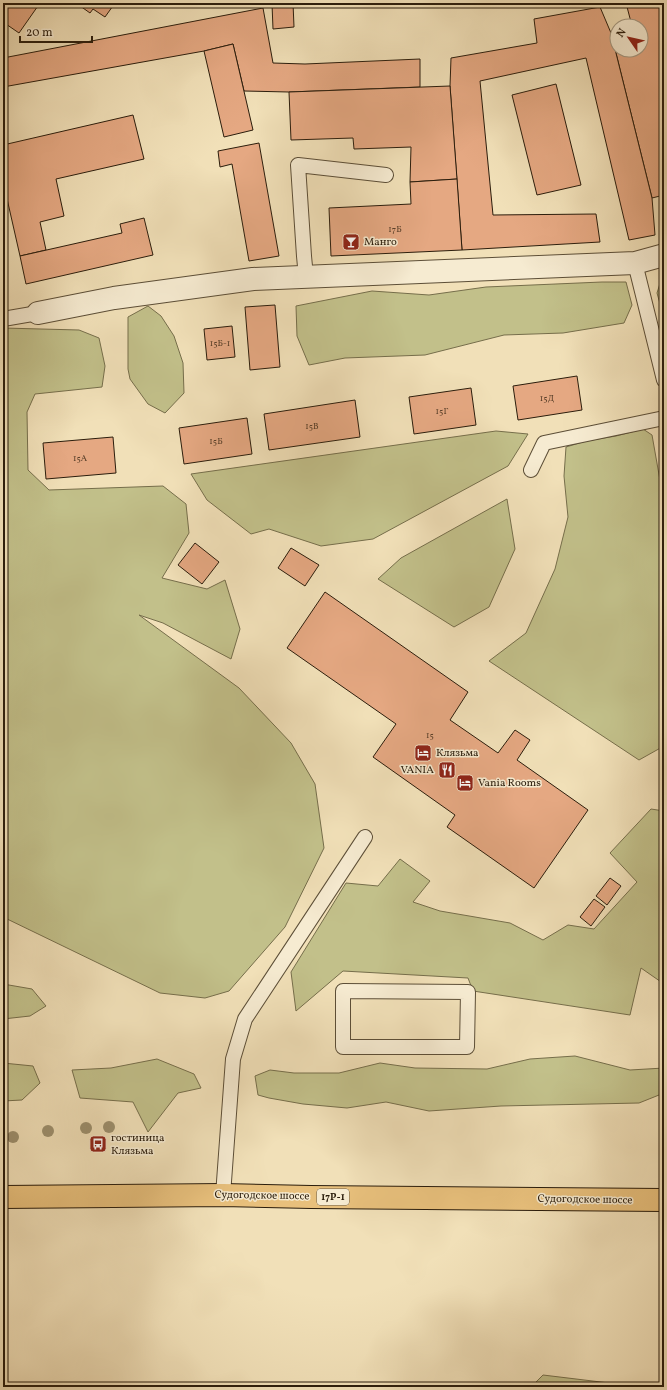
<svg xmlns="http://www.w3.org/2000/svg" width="667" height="1390" viewBox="0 0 667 1390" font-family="Vollkorn,serif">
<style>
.green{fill:#c2c08a;stroke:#766e4b}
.building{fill:#e5a882;stroke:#2b1d0c}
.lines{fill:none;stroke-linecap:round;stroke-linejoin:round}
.service-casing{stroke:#5c4e37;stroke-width:16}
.minor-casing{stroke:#5c4e37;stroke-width:24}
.primary-casing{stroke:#2b1d0c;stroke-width:24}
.service{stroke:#f6ebd1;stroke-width:14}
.minor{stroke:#f6ebd1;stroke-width:22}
.primary{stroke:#e8c07c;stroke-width:22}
.tree{fill:#9d906e}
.labels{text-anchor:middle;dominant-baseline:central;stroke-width:3;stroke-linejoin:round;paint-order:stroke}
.number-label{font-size:9px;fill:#5a402a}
.shield{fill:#f6ebd1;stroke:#685b47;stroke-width:1}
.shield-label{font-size:10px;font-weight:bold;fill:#2b1d0c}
.poi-label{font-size:11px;fill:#2b1d0c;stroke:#f6ebd1;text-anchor:start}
.street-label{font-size:11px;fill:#2b1d0c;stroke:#f6ebd1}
</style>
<rect width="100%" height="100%" fill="#f1e0b8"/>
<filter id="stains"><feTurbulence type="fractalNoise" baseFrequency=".005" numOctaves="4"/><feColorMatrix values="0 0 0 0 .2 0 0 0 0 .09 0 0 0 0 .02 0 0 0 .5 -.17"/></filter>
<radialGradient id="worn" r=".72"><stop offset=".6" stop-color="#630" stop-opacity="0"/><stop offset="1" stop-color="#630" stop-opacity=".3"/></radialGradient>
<g class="green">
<polygon points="664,276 664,318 657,293 662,277"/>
<polygon points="602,282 626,282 632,305 624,323 563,333 504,335 425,355 345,358 309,365 297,336 296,306 372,291 429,295 486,287"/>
<polygon points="148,306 161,316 174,336 183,363 184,393 165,413 148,404 130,379 128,369 128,317"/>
<polygon points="3,328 79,330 99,338 105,366 102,387 35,394 27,412 28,470 49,490 163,486 186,504 189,533 162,578 207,589 225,580 240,629 231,659 163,623 139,615 239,688 291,743 315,784 324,848 285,927 229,991 205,998 160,993 3,917"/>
<polygon points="643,429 652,435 664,503 664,746 639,760 489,661 526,633 555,569 568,517 564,476 566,447 586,441 616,436"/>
<polygon points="496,431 528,434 508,466 373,539 321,546 269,529 251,534 207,500 191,474"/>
<polygon points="507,499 515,549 489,607 454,627 378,579 401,558"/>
<polygon points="651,809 664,811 664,984 641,968 630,1015 473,991 468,978 343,971 296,1011 291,972 346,883 378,886 400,859 430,881 413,902 440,911 510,923 543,940 568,925 594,929 637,882 610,853"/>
<polygon points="3,984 32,989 46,1006 30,1016 3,1019"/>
<polygon points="575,1056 630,1070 664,1068 664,1093 639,1103 501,1106 429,1111 386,1102 347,1108 303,1104 269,1098 258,1095 255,1076 270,1070 294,1073 339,1073 380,1063 415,1068 487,1069 530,1059"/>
<polygon points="157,1059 194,1074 201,1088 178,1093 148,1132 133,1102 80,1098 72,1070 111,1068"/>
<polygon points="3,1063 33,1066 40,1083 22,1100 3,1101"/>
<polygon points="543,1375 642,1387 531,1387"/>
</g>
<g class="building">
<polygon points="3,3 40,3 19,33 3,22"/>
<polygon points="76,3 115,3 105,17 93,9 90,13"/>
<polygon points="293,3 294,27 273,29 272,4"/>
<polygon points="626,3 664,3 664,195 652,198 611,33 617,32 617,50 641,50 641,26 632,26"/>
<polygon points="600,7 611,33 652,198 655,235 629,240 586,58 480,81 493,215 596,214 600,242 462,250 450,86 451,58 537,43 534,19"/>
<polygon points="263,8 273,63 305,64 420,59 420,87 289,92 244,91 233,44 204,51 3,87 3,58"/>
<polygon points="233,44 253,130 224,137 204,51"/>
<polygon points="556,84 581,185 537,195 512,95"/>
<polygon points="450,86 457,179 410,182 411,147 354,149 353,138 291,140 289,92"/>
<polygon points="133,115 144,159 56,179 64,216 40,222 46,250 20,256 3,181 3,145"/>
<polygon points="259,143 279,256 249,261 232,164 220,167 218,151"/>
<polygon points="457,179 462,250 331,256 329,208 411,204 410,182"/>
<polygon points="144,218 153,255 26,284 20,256 122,233 120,224"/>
<polygon points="275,305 280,367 250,370 245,307"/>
<polygon points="232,326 235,357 207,360 204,329"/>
<polygon points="577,376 582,410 518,420 513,386"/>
<polygon points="471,388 476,425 414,434 409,397"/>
<polygon points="355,400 360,437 269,450 264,414"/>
<polygon points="247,418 252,454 184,464 179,428"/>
<polygon points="113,437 116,473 46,479 43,443"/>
<polygon points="195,543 219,562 202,584 178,565"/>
<polygon points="291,548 319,565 305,586 278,568"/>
<polygon points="325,592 468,692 450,720 498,753 515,730 530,740 517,760 588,810 534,888 447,827 455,815 373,757 396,724 287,648"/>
<polygon points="610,878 621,886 607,905 596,896"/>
<polygon points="594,899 605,907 591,926 580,917"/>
</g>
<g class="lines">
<g class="service-casing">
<g id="service">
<polyline points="635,263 664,380"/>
<polyline points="306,277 304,256 298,165 386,175"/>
<polyline points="3,319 38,313"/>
<polyline points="531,470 544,443 664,418"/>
<polygon points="343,991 468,992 467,1047 343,1047"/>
<polyline points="223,1195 233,1059 245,1019 365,837"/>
</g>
</g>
<g class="minor-casing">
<polyline id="minor" points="38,313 114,298 253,279 635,263 664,255"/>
</g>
<g class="primary-casing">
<polyline id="primary" points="3,1197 223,1195 311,1197 664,1200"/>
</g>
<use href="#service" class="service"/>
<use href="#minor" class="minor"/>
<use href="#primary" class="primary"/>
</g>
<g class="tree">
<circle cx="109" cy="1127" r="6"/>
<circle cx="86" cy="1128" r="6"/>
<circle cx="48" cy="1131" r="6"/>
<circle cx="13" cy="1137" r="6"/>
</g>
<defs>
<g id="bar-square" transform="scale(0.9)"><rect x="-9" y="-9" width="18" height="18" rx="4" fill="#8f2418" stroke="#f6ebd1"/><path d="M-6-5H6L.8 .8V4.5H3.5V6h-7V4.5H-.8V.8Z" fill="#fff"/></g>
<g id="hotel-square" transform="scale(0.9)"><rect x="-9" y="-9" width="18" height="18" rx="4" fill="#8f2418" stroke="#f6ebd1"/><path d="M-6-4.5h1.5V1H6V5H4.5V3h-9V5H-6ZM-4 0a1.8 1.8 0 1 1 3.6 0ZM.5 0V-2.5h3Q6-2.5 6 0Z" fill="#fff"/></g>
<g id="restaurant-square" transform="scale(0.9)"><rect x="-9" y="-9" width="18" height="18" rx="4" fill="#8f2418" stroke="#f6ebd1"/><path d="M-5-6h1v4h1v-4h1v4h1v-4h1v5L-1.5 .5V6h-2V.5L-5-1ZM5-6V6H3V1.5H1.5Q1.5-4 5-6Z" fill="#fff"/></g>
<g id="bus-square" transform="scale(0.9)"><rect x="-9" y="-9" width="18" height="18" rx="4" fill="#8f2418" stroke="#f6ebd1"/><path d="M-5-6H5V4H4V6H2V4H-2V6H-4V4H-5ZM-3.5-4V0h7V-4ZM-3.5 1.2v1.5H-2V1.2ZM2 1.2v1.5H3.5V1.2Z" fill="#fff"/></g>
</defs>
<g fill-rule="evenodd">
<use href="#bar-square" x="351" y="242"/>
<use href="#hotel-square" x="423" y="753"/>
<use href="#restaurant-square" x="447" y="770"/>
<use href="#hotel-square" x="465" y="783"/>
<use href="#bus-square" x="98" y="1144"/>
</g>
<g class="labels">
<g class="number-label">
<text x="395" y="229">17Б</text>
<text x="220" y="343">15Б-1</text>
<text x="547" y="398">15Д</text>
<text x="442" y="411">15Г</text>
<text x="312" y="426">15В</text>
<text x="216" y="441">15Б</text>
<text x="80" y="458">15А</text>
<text x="430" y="735">15</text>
</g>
<rect class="shield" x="317" y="1189" width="32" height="16" rx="3"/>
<g class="shield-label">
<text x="333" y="1197">17Р-1</text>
</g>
<g class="poi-label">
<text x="364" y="242">Манго</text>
<text x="436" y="753">Клязьма</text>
<text x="434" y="770" text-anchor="end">VANIA</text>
<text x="478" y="783">Vania Rooms</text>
<text x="111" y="1138">гостиница<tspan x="111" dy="13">Клязьма</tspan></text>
</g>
<g class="street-label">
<text transform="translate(262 1196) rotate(1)">Судогодское шоссе</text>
<text transform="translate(585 1200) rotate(1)">Судогодское шоссе</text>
</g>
</g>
<rect width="667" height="1390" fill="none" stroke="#f1e0b8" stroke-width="16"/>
<rect x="4" y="4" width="659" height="1382" fill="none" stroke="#2b1d0c" stroke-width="2"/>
<rect x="8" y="8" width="651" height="1374" fill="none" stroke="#2b1d0c"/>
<g transform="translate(629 38) rotate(304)"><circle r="19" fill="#f6ebd1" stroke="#a59982"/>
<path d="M0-3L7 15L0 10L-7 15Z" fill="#8f2418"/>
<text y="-6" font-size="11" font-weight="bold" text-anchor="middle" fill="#2b1d0c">N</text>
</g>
<path d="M20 36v6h72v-6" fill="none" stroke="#2b1d0c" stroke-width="2"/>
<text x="26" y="36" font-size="12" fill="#2b1d0c" stroke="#f6ebd1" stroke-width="3" paint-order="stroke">20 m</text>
<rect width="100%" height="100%" filter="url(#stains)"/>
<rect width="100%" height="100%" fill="url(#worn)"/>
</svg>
